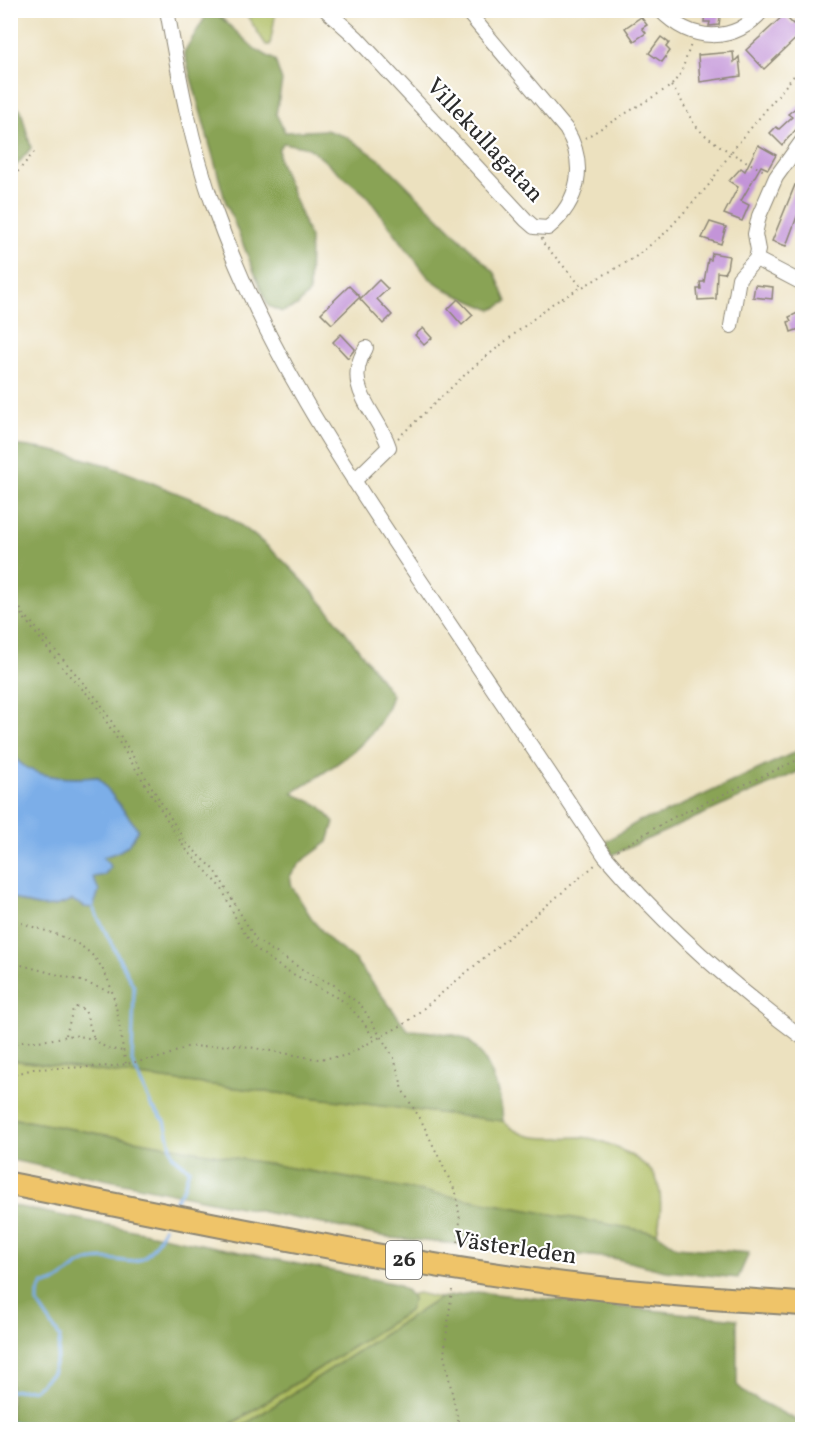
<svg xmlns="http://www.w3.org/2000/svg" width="813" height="1440" viewBox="0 0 813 1440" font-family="Vollkorn,serif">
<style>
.green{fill:#acbb5d;stroke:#6c7344;stroke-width:1.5}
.forest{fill:#89a354;stroke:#5a6740;stroke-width:1.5}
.water{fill:#7baee8;stroke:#536c8a;stroke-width:1.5}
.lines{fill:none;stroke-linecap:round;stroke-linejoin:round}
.stream{stroke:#7baee8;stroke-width:3}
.building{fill:#c394d8}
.minor-casing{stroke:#8c8675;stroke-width:16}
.trunk-casing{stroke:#8c8675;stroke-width:26}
.path{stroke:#8c8675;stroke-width:2;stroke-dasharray:1.5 4.5;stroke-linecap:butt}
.minor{stroke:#fff;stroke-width:14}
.trunk{stroke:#efc469;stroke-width:22}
.labels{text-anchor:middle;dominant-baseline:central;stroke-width:4.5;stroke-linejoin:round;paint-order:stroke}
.shield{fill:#fff;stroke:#6b6b6b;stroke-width:1.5}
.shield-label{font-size:22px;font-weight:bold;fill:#2b2b2b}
.street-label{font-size:24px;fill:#2b2b2b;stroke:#fff}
</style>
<rect width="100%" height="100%" fill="#fff"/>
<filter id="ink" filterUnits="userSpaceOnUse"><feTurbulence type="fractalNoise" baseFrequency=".0167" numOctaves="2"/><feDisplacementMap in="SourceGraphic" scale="12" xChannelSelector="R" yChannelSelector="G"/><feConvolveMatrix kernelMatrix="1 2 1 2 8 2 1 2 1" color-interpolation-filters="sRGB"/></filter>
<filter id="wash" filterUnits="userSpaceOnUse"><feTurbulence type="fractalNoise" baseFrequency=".008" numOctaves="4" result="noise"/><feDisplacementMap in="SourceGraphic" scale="24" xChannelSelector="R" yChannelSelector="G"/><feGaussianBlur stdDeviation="1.35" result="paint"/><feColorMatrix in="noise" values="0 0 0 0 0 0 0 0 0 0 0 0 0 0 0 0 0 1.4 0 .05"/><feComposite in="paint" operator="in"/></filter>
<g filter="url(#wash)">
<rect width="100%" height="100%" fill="#ece1bf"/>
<g class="green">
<polygon points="244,11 276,11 270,45 266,45"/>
<path d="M10 1060 503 1121C526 1144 551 1137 581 1137 602 1138 646 1159 656 1178 663 1194 661 1218 657 1233L11 1118Z"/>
<polygon points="418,1293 440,1298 238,1429 223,1430 409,1311 413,1299 410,1295"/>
</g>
<g class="forest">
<polygon points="216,13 255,49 275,60 282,81 276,114 285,132 326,130 347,137 382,161 495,273 507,302 492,310 448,291 428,277 366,195 309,148 283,143 279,148 279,160 310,238 309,293 297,306 282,312 268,306 225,200 184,52 206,16"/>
<polygon points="11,103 21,110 31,148 11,172"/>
<path d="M11 445C61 449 109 464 155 484 177 494 202 501 222 513 294 557 344 628 392 695 378 744 332 767 292 793L320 806 334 822 328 842 301 862 290 876 292 887 314 922 334 944 355 960 408 1030C418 1030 457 1034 464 1038 488 1051 502 1096 503 1121L11 1060V897C33 907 49 911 72 900L85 907 92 876 103 857C120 852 131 847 138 829L98 777C74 779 38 780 19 762 15 758 13 749 11 744Z"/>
<polygon points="802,749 802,770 612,855 604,843 639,821 663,814"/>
<polygon points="10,1118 657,1233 677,1247 749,1253 738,1278 665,1271 613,1258 391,1238 11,1160"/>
<polygon points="10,1205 396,1284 407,1291 413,1299 409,1311 223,1429 11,1429"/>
<polygon points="477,1292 737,1319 737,1385 748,1395 802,1423 802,1429 238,1429 440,1298"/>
</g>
<path class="water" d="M11 744C13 749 15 758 19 762 38 780 74 779 98 777L138 829C131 847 121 852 103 857L111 867 104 875 93 877 99 891 93 908 85 907 72 900C49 911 33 907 11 897Z"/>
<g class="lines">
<g class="stream">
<polyline points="93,908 134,987 132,1062 152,1107 165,1121 173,1156 189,1169 184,1187 175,1201"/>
<path d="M10 1391 35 1389 52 1373 58 1355 60 1337 38 1304V1294L43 1284C63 1285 71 1265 88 1261 129 1252 138 1282 164 1228"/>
<polyline points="10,1423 35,1424 41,1430"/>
</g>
</g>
<g id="blocks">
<g class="building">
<polygon points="705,10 721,10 719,25 709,26 710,22 704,22"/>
<polygon points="784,15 793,24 797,21 802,27 802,33 764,69 746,50"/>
<polygon points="641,17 647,25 642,28 646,33 634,41 625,28"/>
<polygon points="661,37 669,43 666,47 670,51 662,62 649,53"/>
<polygon points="733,52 734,62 739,57 741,76 700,82 698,55"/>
<polygon points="802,103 802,123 782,145 770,133 776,127 779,129 792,117 788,114"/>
<polygon points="758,145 776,155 768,169 761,166 741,201 749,205 742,221 724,214 738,187 729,181 741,168 745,171"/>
<polygon points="795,185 802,190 802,203 786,246 772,241"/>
<polygon points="710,222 726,227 721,244 702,238"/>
<polygon points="712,253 729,256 727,268 724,273 717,272 716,299 698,300 697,289 701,289 700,282 704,282 708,259 711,260"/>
<polygon points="379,280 388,289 377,299 392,315 383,324 360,299"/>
<polygon points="755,285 773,287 772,299 753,297"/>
<polygon points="349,286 360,297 332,324 321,313"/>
<polygon points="458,299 473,315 462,325 448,309"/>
<polygon points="802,311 802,328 791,332 788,322 791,321 789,317"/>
<polygon points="423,328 432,338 424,345 415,335"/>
<polygon points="341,334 355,349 348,358 333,342"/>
</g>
</g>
</g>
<g filter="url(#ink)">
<use href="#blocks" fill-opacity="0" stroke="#8c8675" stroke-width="1.5"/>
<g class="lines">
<g class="minor-casing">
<g id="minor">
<path d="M167 10C179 77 191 144 214 208 262 344 342 465 422 583 483 674 544 765 605 856 664 925 730 984 802 1037"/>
<path d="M326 10 357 38 526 220 534 227 548 228C580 201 587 164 566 129L466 10"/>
<path d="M660 10C691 42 733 45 763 10"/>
<polyline points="756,259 802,283"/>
<polyline points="731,326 739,278 756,259 758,250 755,234 759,216 776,177 802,141"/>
<path d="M354 481 389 447C377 410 341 388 366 348"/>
</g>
</g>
<g class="trunk-casing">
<path id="trunk" d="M10 1184C200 1221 389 1263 581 1286 654 1295 729 1299 802 1304"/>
</g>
<g class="path">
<path d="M671 86C681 97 685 109 693 122 705 141 746 161 766 172"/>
<polyline points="585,138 671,86 681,73 691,44"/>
<polyline points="10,181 35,151"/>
<polyline points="542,238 543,243 582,287"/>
<polyline points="398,438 472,368 552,304 634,258 665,233 708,186 732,151 802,66"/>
<polyline points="10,594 24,614 99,701 186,843 215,870 256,940 308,973 334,985 361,1005 394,1058 404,1093 421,1120 456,1193 460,1220 458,1246"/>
<polyline points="10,600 66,672 93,700 184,847 221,887 239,925 255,948 282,968 345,1002 364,1023 374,1039"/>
<polyline points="617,850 674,817 802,758"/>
<path d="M10 919C31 927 53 932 72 941 119 963 116 1020 126 1064"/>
<polyline points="10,962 81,981 113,993"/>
<polyline points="66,1035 73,1009 77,1007 85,1010 94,1039"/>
<polyline points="10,1043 48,1040 73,1035 94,1039 106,1048 123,1051"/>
<polyline points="10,1076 33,1069 115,1066 163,1057 187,1047 237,1045 317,1059 345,1056 406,1023 595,865"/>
<polyline points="452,1290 444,1355 460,1430"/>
</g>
<use href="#minor" class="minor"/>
<use href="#trunk" class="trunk"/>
</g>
</g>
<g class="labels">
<rect class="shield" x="386" y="1241" width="36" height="38" rx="4.5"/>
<g class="shield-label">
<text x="404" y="1260">26</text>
</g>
<g class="street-label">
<text transform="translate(484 141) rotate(47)">Villekullagatan</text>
<text transform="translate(515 1249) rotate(8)">Västerleden</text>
</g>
</g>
<rect width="813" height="1440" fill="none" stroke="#fff" stroke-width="36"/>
</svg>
